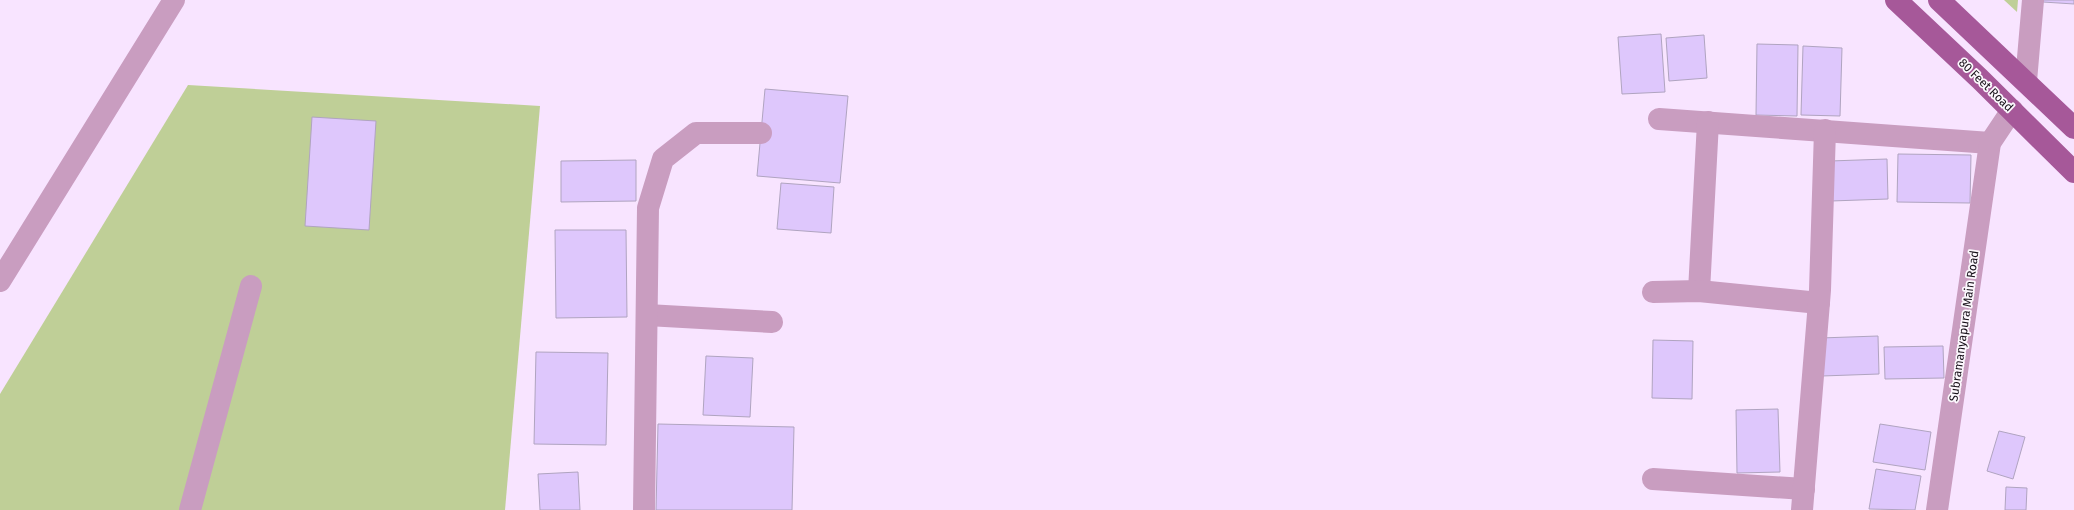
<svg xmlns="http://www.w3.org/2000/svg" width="2074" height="510" viewBox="0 0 2074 510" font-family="'Fira Sans',sans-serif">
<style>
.green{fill:#bfcf97}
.building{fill:#dec7fc;stroke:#b0a4c0}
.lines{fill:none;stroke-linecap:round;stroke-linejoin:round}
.minor{stroke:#c99dc0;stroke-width:22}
.major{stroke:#a65899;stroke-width:22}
.labels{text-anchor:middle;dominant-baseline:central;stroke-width:3.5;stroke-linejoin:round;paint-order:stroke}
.street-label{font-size:12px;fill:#160f18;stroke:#fcf8fd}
</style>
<rect width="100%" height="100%" fill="#f8e4ff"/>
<g class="green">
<polygon points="2004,0 2018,0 2017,12"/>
<polygon points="188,85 540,106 505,510 0,510 0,394"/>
</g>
<g class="building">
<polygon points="2043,0 2074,0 2074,4 2043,2"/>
<polygon points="1661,34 1665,92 1622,94 1618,37"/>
<polygon points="1704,35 1707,78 1669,81 1666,38"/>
<polygon points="1757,44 1798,45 1797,116 1756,115"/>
<polygon points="1803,46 1842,48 1840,116 1801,115"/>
<polygon points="765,89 848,96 840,183 757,176"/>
<polygon points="312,117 376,121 369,230 305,226"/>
<polygon points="1898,154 1971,155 1970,203 1897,202"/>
<polygon points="1887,159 1888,199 1831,201 1830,161"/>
<polygon points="636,160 636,201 561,202 561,161"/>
<polygon points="781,183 834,187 831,233 777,229"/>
<polygon points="555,230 626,230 627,317 556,318"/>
<polygon points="1878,336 1879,374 1822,376 1820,338"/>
<polygon points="1653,340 1693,341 1692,399 1652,398"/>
<polygon points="1943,346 1944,378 1885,379 1884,347"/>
<polygon points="536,352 608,353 606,445 534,444"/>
<polygon points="706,356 753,358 750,417 703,415"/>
<polygon points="1778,409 1780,472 1737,473 1736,410"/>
<polygon points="658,424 794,427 792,510 656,510"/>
<polygon points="1880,424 1931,432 1925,470 1873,462"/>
<polygon points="1999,431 2025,437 2013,479 1987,471"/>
<polygon points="1876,469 1921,476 1915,510 1869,509"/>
<polygon points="578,472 580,510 540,510 538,474"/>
<polygon points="2006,487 2027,488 2026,510 2005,510"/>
</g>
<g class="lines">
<g class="minor">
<polyline points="2026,81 2033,0"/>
<polyline points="1659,119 1990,143"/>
<polyline points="0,281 174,0"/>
<polyline points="1699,291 1708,122"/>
<polyline points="1653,292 1699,291 1819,303"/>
<polyline points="647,315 772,322"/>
<polyline points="1653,479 1804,489"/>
<polyline points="190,510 251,286"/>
<polyline points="644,510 648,208 663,159 696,133 761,133"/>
<polyline points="1802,510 1820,290 1825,130"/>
<polyline points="1937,510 1990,143 2012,110"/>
</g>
<g class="major">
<polyline points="1896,0 1980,79 2074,172"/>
<polyline points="1939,0 2074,128"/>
</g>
</g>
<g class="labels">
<g class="street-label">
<text transform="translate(1986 85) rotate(44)">80 Feet Road</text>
<text transform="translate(1964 326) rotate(-82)">Subramanyapura Main Road</text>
</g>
</g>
</svg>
